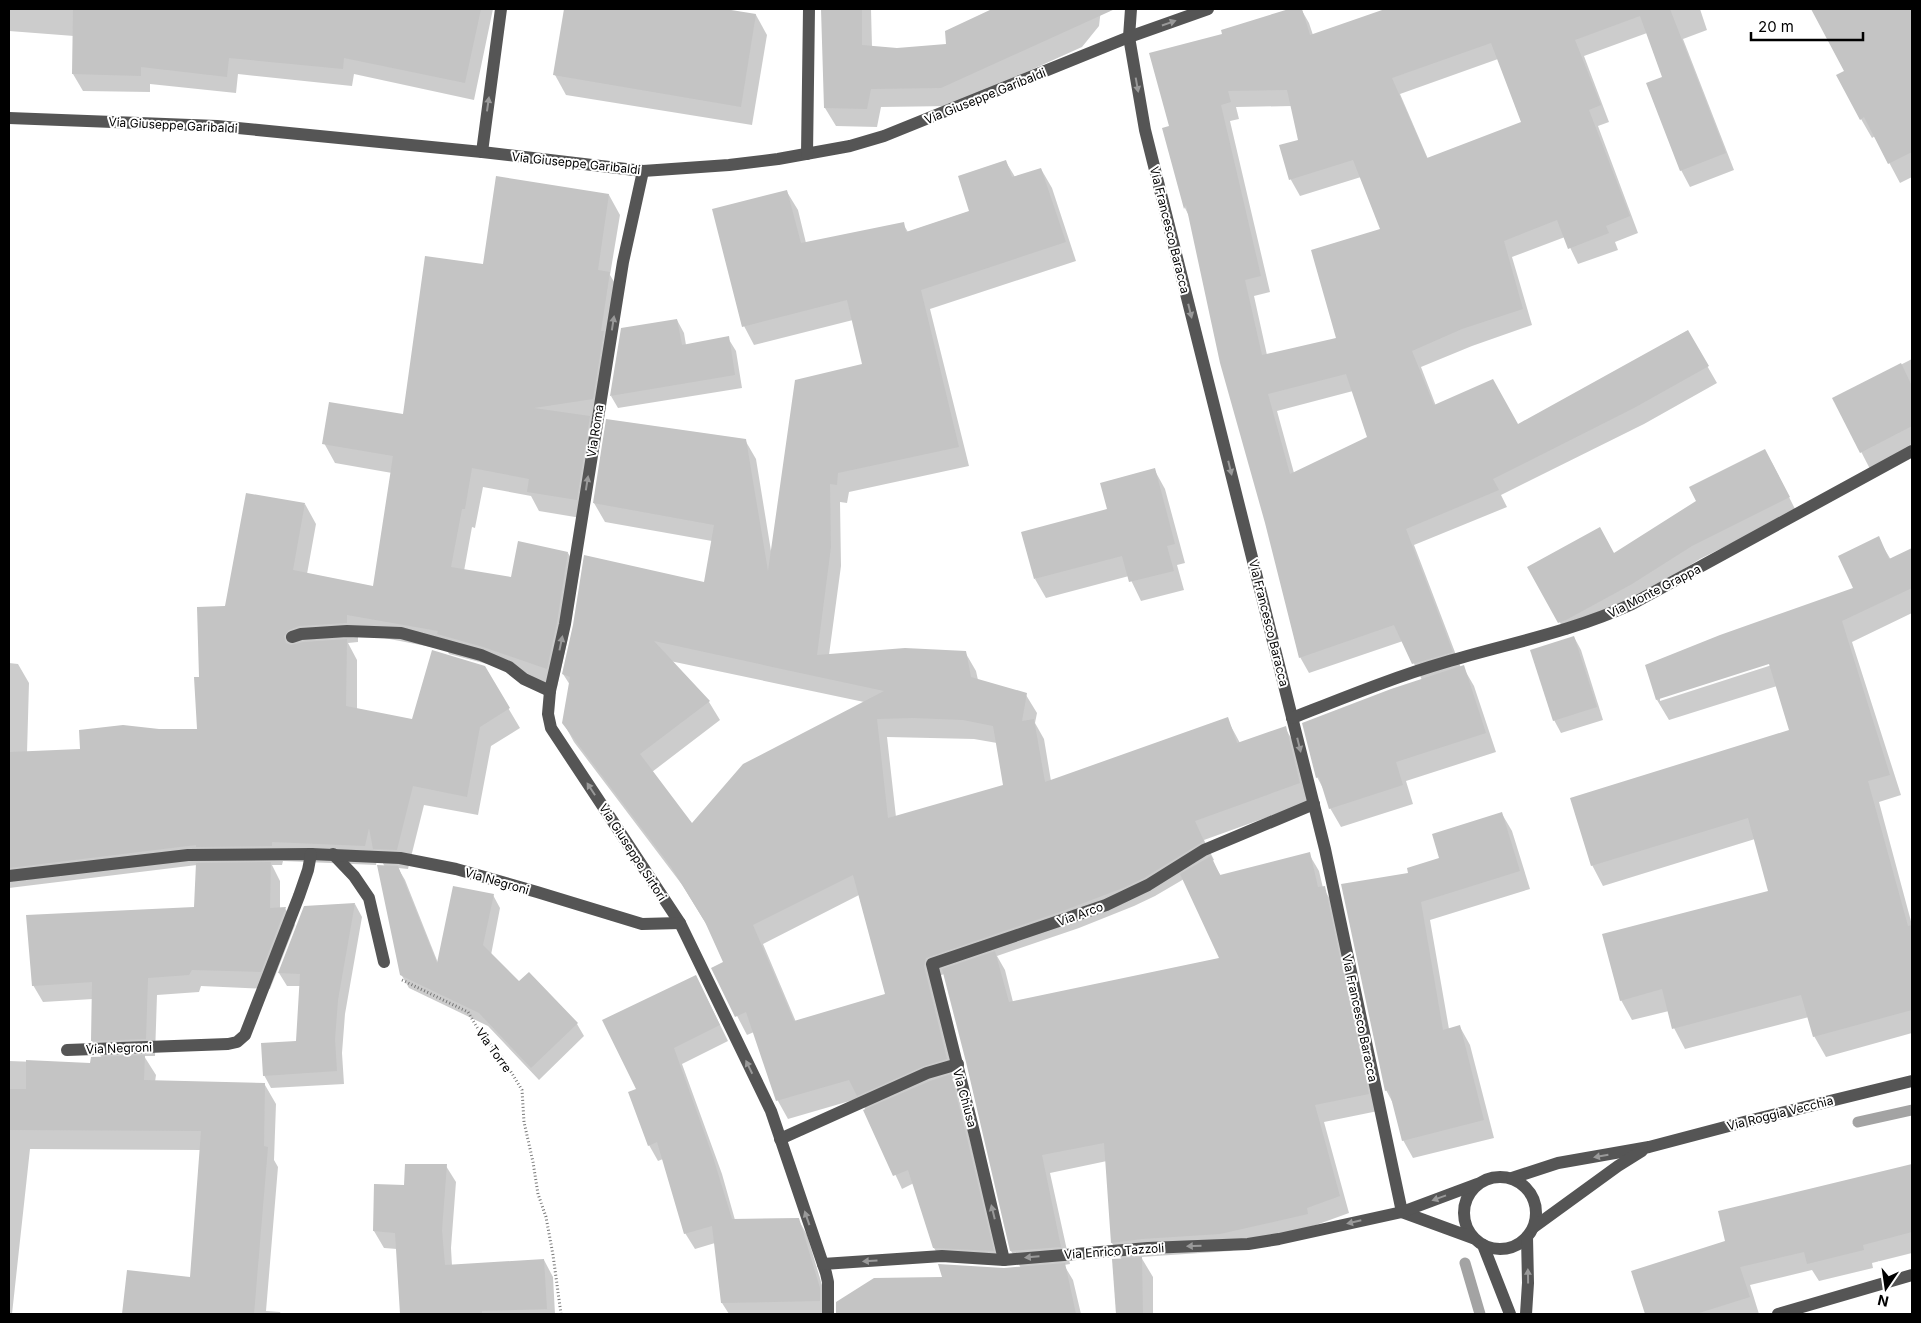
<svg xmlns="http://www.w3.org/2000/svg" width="1921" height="1323" viewBox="0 0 1921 1323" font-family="Inter,sans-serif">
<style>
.shadow{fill:#0003;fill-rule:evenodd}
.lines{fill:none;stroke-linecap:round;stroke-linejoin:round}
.stream{stroke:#a3a3a3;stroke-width:11}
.building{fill:#c4c4c4;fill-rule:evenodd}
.path{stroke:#777;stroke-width:3;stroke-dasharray:1 2.5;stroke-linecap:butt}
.minor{stroke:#555;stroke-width:12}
.oneway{fill:#999}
.labels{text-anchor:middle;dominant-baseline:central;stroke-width:4;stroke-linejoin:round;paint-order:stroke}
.street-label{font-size:12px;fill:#000;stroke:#fff}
</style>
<rect width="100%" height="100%" fill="#fff"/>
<g class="shadow">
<polygon points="9,9 493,9 474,100 354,74 352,86 238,74 236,93 150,84 150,92 83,91 73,74 74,36 9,31"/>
<polygon points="565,9 717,9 756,15 767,35 752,125 566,95 555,75"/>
<polygon points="824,9 871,9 872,47 897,49 947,45 947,32 995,9 1101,9 1099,26 1082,47 951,106 881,107 877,127 836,126 825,108"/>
<path d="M1293 9H1301L1309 23 1313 35 1388 9H1431L1435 16 1455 9H1700L1707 30 1683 39 1734 170 1690 187 1681 170 1663 77 1647 33 1584 56 1609 122 1598 126 1638 233 1615 242 1618 250 1578 264 1565 237 1512 257 1532 325 1472 346 1421 367 1436 406 1518 426 1687 331 1717 383 1644 424 1501 495 1507 507 1414 545 1461 668 1463 667 1474 686 1496 752 1406 781 1413 804 1341 827 1330 808 1325 792 1317 777 1422 680 1403 641 1309 673 1300 657 1190 218 1185 208 1164 129 1170 127 1223 35 1222 31ZM1498 59 1522 123 1428 159 1400 94ZM1292 106 1299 141 1280 146 1291 180 1300 196 1361 177 1381 230 1338 339 1267 355 1254 296 1270 292 1230 121 1239 119 1236 107ZM1353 391 1369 438 1294 473 1277 411Z"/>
<polygon points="1813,9 1907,9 1912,19 1912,177 1900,183 1875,136 1872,138 1861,119 1846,71"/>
<path d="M1006 162 1015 177 1041 169 1052 188 1076 261 930 309 969 466 849 492 847 503 840 502 841 566 829 655 965 652 976 671 978 680 1026 695 1037 713 1035 723 1044 739 1051 781 1227 719 1240 743 1285 728 1296 746 1310 802 1204 840 1214 860 1212 861 1221 876 1309 854 1319 871 1323 888 1334 905 1378 1111 1324 1122 1349 1213 1316 1225 1230 1251 1141 1257 1153 1277V1314H1117L1113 1260H1122L1112 1243 1107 1161 1050 1173 1070 1264 1064 1265 1073 1280 1081 1314H836L837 1303 944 1278 1021 1268 1011 1251 967 1062 944 974 937 977 957 1077 952 1079 958 1089 1000 1264 942 1261 934 1248 914 1183 902 1189 860 1098 788 1119 778 1101 754 1032 747 1035 712 968 724 963 708 927 683 886 574 742 563 722 570 685 563 674 705 583 712 541 605 522 594 503 745 440 756 459 771 551 863 365 853 320 754 345 744 326 787 192 798 210 806 243 903 224 908 232 971 211ZM670 661 864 702 692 824 652 772 720 720 709 702ZM887 737 974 739 997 743 1004 786 896 817ZM1184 879 1221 959 1013 1002 1005 970 997 956 1079 928 1134 906 1155 896ZM859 895 887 995 796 1022 763 944Z"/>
<polygon points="609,195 620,215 610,275 620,292 603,418 591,420 600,437 587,519 539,511 531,496 483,487 475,528 472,527 464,571 512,579 568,553 579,572 567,642 557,687 495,666 449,654 447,650 358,633 358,642 348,643 357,660 357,709 413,720 484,667 520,728 491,746 478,815 424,805 408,869 398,868 405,880 438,963 493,895 500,908 491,955 519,983 577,1024 584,1036 539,1080 488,1026 409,988 401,974 385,867 378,854 376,865 283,861 282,865 272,865 280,881 280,909 285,908 295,925 270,989 201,986 199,992 157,995 155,1056 144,1056 156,1075 155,1082 265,1085 276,1104 274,1160 278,1167 266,1311 280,1312 281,1314 123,1314 128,1271 191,1279 201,1150 30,1149 12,1314 9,1314 9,1061 92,1064 102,1058 92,1041 93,999 43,1002 33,985 195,908 197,865 9,888 9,663 18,664 29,683 27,753 82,750 159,731 198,731 200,678 226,608 305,504 316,524 307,574 374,587 392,473 335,463 324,443 404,415 484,266"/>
<polygon points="677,320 684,333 686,345 728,338 736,351 742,388 618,408 611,396"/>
<polygon points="1912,359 1912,447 1870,469 1834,399"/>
<polygon points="1772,463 1796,511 1700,559 1639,597 1567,635 1529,568 1614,555"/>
<polygon points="1154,469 1165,489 1185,563 1177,565 1184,590 1141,601 1129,576 1046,598 1035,579"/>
<path d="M1878 538 1891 560 1908 552 1912 560V613L1852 642 1901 795 1879 802 1912 925V1033L1826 1057 1814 1036 1809 1017 1685 1049 1674 1028 1669 1011 1632 1020 1621 1000 1770 892 1755 839 1603 886 1592 865 1791 731 1777 686 1669 720 1657 700 1646 666 1855 589ZM1774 661 1775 664 1660 701V698Z"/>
<polygon points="1574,637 1581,650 1603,720 1561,733 1554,720"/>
<polygon points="1502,814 1512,831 1530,889 1430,920 1449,1029 1460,1027 1470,1045 1494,1138 1413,1158 1403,1140 1394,1105 1386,1090 1410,874 1441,859"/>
<polygon points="355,904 362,917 345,1014 342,1053 344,1084 271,1088 264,1075 297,1042 301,986 287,986 279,973"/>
<polygon points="696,976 728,1041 682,1064 722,1174 735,1220 798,1219 807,1235 828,1305 828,1314 729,1314 722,1303 715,1243 695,1249 685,1233 663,1159 658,1161 649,1145 638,1090"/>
<polygon points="1912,1165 1912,1253 1872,1263 1873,1268 1819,1281 1812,1270 1750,1285 1759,1314 1646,1314 1632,1272 1727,1242 1875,1175"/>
<polygon points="446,1166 456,1182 451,1248 452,1266 544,1260 553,1277 555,1314 401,1314 397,1249 384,1248 374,1231 406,1186"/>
</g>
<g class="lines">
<g class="stream">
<polyline points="1858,1122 1912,1110"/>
<polyline points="1465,1263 1480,1314"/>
</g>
</g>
<g class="building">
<polygon points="73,9 481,9 465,83 344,58 343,69 229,58 227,77 141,67 141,76 72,74"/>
<polygon points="564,9 725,9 756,14 741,107 553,75"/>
<polygon points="821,9 862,9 862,45 897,48 946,44 945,31 992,9 1115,9 941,88 871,89 867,109 824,108"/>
<path d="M1289 9H1302L1310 35 1385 9H1670L1726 153 1680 171 1646 83 1662 77 1640 16 1575 40 1601 105 1589 110 1630 216 1606 226 1609 233 1568 249 1557 220 1504 241 1523 309 1462 329 1412 351 1434 405 1493 379 1518 424 1688 330 1709 366 1634 408 1493 479 1499 490 1406 529 1453 652 1412 664 1394 625 1299 658 1265 523 1220 363 1186 205 1184 209 1162 128 1169 126 1149 53 1222 34 1221 30ZM1491 43 1521 122 1427 158 1392 78ZM1287 90 1298 140 1279 145 1289 180 1353 160 1380 229 1311 250 1336 338 1262 355 1245 280 1261 276 1221 105 1231 102 1228 91ZM1346 374 1367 437 1290 474 1268 394Z"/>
<polygon points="1811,9 1912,9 1912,152 1888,164 1864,117 1860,120 1836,75 1844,71"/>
<path d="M1006 160 1012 177 1041 168 1066 242 921 290 959 447 838 473 837 485 830 484 831 547 817 655 905 648 966 651 971 677 1027 693 1022 721 1034 719 1045 782 1228 717 1237 743 1286 726 1300 783 1195 821 1204 841 1144 878 1123 888 1068 909 926 958 924 966 947 1059 924 1066 857 1096 849 1080 776 1101 746 1012 735 1017 711 968 723 962 705 922 671 867 562 723 570 677 562 674 573 625 584 555 704 582 714 525 593 503 606 419 746 439 768 571 795 380 862 364 847 300 742 327 712 209 787 190 801 243 904 222 906 232 969 211 958 176ZM654 641 814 676 884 691 743 764 692 823 640 754 710 701ZM913 718 963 720 993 726 1003 785 888 818 877 719ZM853 875 885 994 794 1021 753 925Z"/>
<polygon points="496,176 609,194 598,270 610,272 601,331 604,331 593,399 534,408 590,416 577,500 527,492 529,479 472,468 465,509 462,509 451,567 511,577 518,541 568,552 557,622 547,669 483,647 437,634 438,631 347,615 347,623 299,626 289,630 284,636 286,643 291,645 303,642 347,639 346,706 412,719 432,650 485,666 510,708 480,727 467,797 413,786 397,850 373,849 369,828 365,846 272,842 272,846 196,847 196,845 9,868 9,752 80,749 79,730 123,725 159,729 197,729 194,677 199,677 197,607 225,606 246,493 305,503 293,570 373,586 393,456 322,444 329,402 403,414 425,256 483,264"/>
<polygon points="677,319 682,345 729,336 735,375 610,396 621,328"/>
<polygon points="1901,363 1912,386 1912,426 1860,453 1832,398"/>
<polygon points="1765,449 1790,497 1692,546 1632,584 1566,620 1558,623 1527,567 1600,527 1614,553 1696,501 1689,487"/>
<polygon points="1155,468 1175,544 1167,546 1174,571 1129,582 1122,556 1034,579 1021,532 1107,509 1100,483"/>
<polygon points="1879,536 1889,559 1912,548 1912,588 1842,621 1890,775 1868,781 1908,926 1912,925 1912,1010 1813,1037 1801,995 1672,1029 1662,989 1620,1001 1602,934 1768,891 1748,818 1591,866 1570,798 1789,730 1769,664 1656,700 1645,665 1720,635 1853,588 1838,556"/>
<polygon points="1574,636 1597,707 1553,721 1530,650"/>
<polygon points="1464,665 1486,733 1396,762 1403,785 1329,809 1319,777 1316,778 1302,723 1391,689"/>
<polygon points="1502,812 1520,871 1421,902 1443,1030 1460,1025 1484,1120 1402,1141 1389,1090 1385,1091 1341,884 1408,873 1407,868 1439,858 1432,834"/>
<polygon points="1310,852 1318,887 1325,886 1369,1094 1315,1105 1340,1196 1307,1208 1308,1214 1220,1234 1142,1239 1111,1243 1104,1143 1042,1155 1061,1247 1010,1251 966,1062 942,969 995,951 1009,1002 1219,958 1180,874 1211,856 1220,875"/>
<polygon points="271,862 270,908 286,907 261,972 192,970 189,975 148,978 146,1039 91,1041 92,982 32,986 26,915 194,907 196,863"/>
<polygon points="377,865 398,866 437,963 453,886 494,894 483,945 519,981 529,972 578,1023 531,1068 479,1013 400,975"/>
<polygon points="355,903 338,1000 335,1039 337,1071 263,1076 261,1043 296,1041 300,974 278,973 304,906"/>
<polygon points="696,975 720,1025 674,1048 713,1157 732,1219 799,1218 820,1288 820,1301 721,1303 712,1226 684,1234 657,1142 648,1146 628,1092 636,1089 602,1020"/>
<polygon points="145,1055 144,1080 265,1083 264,1146 268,1147 254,1314 122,1314 127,1270 190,1277 201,1131 9,1130 9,1089 26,1089 26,1060 90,1063 91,1057"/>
<polygon points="951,1074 967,1138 994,1251 933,1248 908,1170 893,1176 863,1110 930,1081"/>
<polygon points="405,1164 447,1164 442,1230 445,1265 544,1259 547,1309 482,1311 482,1314 400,1314 395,1233 373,1231 374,1184 404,1185"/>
<polygon points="1912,1164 1912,1232 1863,1245 1864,1250 1807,1264 1804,1252 1740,1267 1750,1297 1696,1314 1645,1314 1631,1271 1725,1241 1718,1211"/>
<polygon points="1142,1257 1143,1314 1116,1314 1112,1259"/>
<polygon points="1065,1263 1076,1314 836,1314 836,1302 874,1278 942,1277 938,1264 1004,1268"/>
</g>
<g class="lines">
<polyline class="path" points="402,980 468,1012 481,1034 502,1057 522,1090 524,1122 533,1162 538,1194 546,1217 553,1255 561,1314"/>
<g class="minor">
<polyline points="1131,9 1129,37 1145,130 1325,849 1402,1212"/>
<polyline points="9,118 217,126 482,152 643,171 729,165 778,159 850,146 884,136 1129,37 1208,9"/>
<polyline points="482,152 501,9"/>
<polyline points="807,154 809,9"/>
<polyline points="643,171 623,262 565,624 550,691 548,714 551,728 680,923 771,1111 826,1273 828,1282 828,1314"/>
<polyline points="292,637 301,634 347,631 401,633 481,655 509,667 524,679 550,691"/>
<path d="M1292 718C1343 698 1394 677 1446 662 1510 643 1571 632 1632 604L1912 451"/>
<polyline points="333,854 354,876 369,898 384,962"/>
<polyline points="9,876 188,855 311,854 400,858 456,869 537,892 642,924 680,923"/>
<polyline points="67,1050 228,1044 237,1042 245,1035 299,896 308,870 311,854"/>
<polyline points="780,1139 927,1073 958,1064"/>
<circle cx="1500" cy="1213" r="36"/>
<polyline points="1512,1178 1558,1163 1649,1147 1744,1122 1912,1081"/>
<polyline points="1402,1212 1473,1238"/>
<polyline points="1534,1227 1618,1166 1642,1151"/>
<polyline points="1483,1245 1510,1314"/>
<polyline points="1004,1260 975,1136 932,964 1106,905 1148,885 1204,850 1314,804"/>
<polyline points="823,1264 942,1256 1004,1260 1148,1248 1248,1244 1279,1239 1402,1212 1477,1184"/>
<polyline points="1526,1314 1528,1283 1527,1237"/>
<polyline points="1778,1314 1912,1275"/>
</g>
</g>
<defs><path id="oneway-solid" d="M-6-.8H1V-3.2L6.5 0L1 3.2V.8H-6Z" transform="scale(1.25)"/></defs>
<g class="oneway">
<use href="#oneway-solid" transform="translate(1169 23) rotate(-19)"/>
<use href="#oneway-solid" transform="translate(1137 85) rotate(80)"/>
<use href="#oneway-solid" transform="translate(488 104) rotate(-82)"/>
<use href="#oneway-solid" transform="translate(1190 311) rotate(76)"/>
<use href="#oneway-solid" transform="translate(613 323) rotate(-81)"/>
<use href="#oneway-solid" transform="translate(1230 468) rotate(76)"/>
<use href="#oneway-solid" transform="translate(587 483) rotate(-81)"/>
<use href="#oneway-solid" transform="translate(561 643) rotate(-78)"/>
<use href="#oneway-solid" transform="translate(1299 745) rotate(76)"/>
<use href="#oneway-solid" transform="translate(591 789) rotate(-123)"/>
<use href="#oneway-solid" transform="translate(749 1067) rotate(-116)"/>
<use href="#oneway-solid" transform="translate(1601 1156) rotate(170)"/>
<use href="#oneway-solid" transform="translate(1439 1198) rotate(160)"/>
<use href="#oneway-solid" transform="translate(993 1212) rotate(-104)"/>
<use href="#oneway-solid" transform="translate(807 1218) rotate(-109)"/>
<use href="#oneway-solid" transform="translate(1354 1222) rotate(167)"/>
<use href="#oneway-solid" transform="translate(1194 1246) rotate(178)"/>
<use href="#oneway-solid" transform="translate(1032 1257) rotate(175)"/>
<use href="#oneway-solid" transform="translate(870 1261) rotate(176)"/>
<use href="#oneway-solid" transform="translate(1528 1276) rotate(-91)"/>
</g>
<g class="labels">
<g class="street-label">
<text transform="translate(985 96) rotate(-22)">Via Giuseppe Garibaldi</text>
<text transform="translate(173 125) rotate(3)">Via Giuseppe Garibaldi</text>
<text transform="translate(576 163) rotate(6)">Via Giuseppe Garibaldi</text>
<text transform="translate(1170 230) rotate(76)">Via Francesco Baracca</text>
<text transform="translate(595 431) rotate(-81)">Via Roma</text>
<text transform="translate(1654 591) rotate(-27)">Via Monte Grappa</text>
<text transform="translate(1269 623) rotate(76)">Via Francesco Baracca</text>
<text transform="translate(633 852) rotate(57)">Via Giuseppe Sirtori</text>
<text transform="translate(497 881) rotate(16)">Via Negroni</text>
<text transform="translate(1080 914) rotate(-20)">Via Arco</text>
<text transform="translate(1360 1018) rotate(78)">Via Francesco Baracca</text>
<text transform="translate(119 1048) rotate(-2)">Via Negroni</text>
<text transform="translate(494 1050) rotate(54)">Via Torre</text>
<text transform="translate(965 1098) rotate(75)">Via Chiusa</text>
<text transform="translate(1780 1113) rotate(-14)">Via Roggia Vecchia</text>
<text transform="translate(1114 1251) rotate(-4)">Via Enrico Tazzoli</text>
</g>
</g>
<rect width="1921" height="1323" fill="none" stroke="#000000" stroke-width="20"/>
<g transform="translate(1886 1288) rotate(193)" stroke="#ffffff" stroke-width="4" paint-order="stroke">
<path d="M0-4L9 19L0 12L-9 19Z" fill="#000000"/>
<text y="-8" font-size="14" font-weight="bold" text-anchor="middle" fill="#000000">N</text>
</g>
<path d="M1751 32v8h112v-8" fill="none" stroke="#000000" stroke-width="2.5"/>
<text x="1758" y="32" font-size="15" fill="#000000" stroke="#ffffff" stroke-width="4" paint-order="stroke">20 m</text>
</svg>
